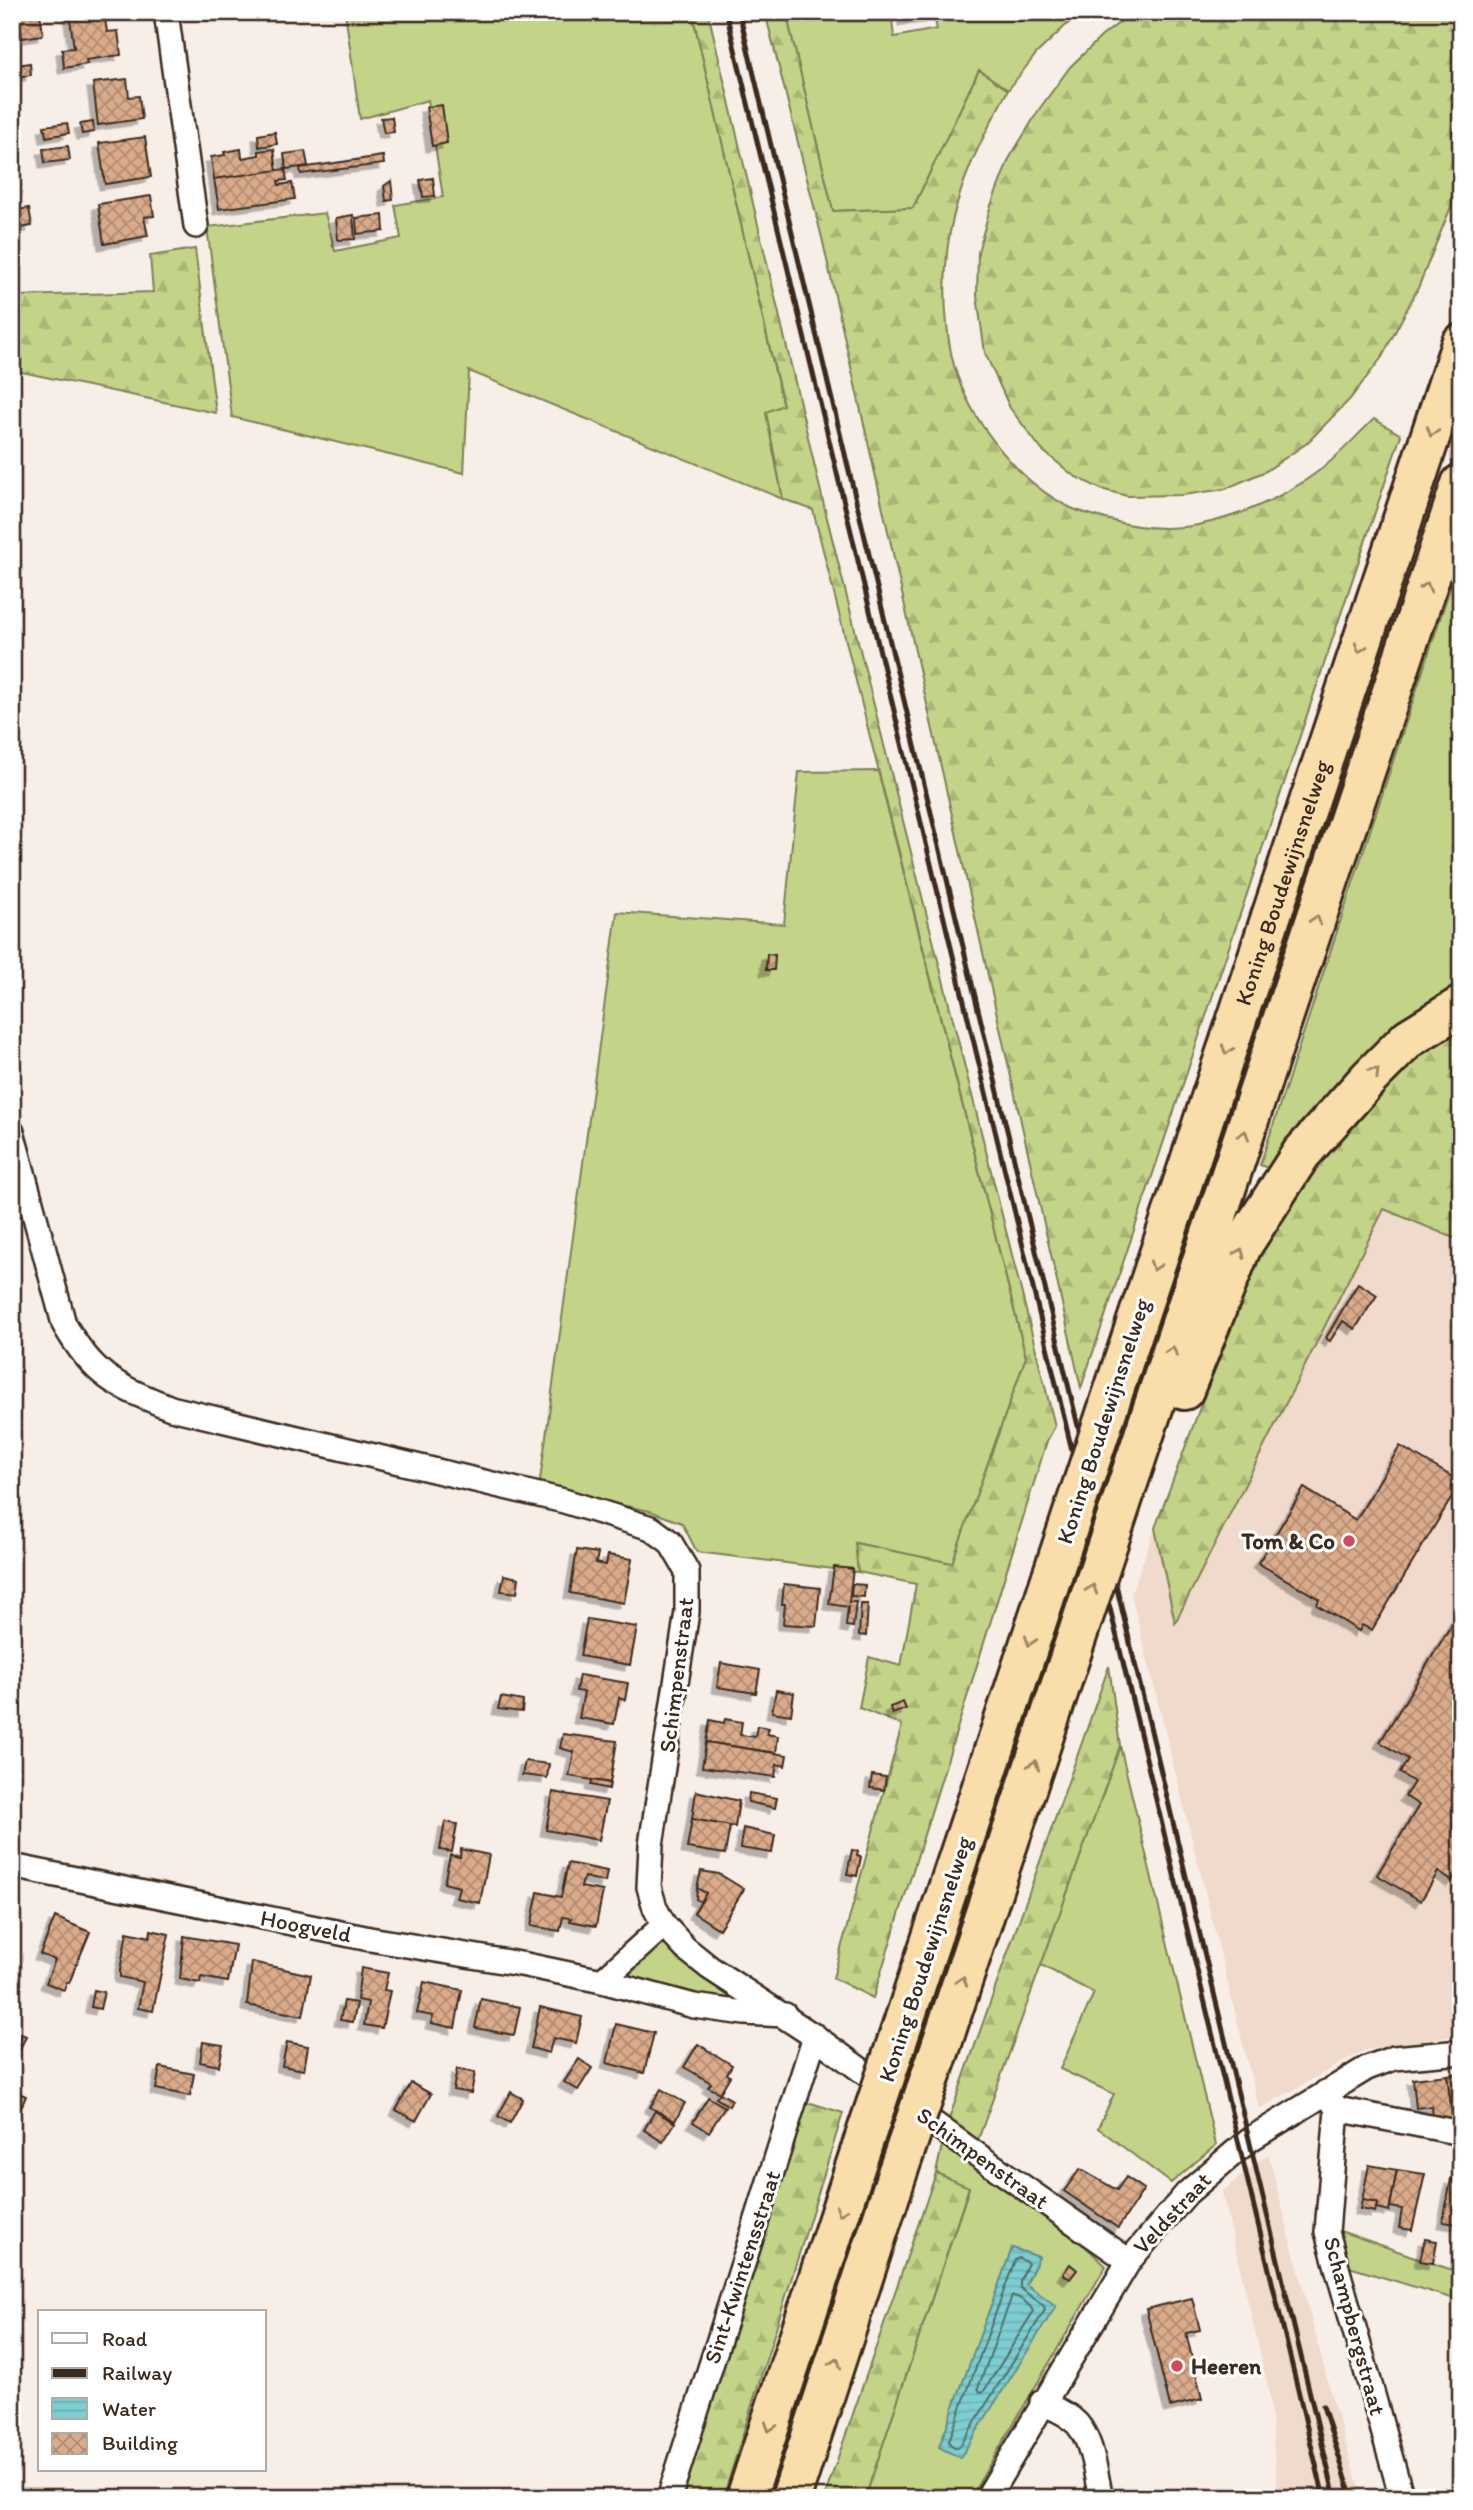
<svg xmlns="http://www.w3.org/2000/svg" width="1473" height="2510" viewBox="0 0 1473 2510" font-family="Itim,sans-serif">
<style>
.built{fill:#efdacc}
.grass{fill:#c3d489;stroke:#7f7f54;stroke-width:2;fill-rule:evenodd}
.forest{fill:url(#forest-firs);stroke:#7f7f54;stroke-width:2}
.water{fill:url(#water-rules);stroke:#628c8a;stroke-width:2}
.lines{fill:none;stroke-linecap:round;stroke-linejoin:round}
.shore{stroke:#556c66;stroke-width:2}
.building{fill:url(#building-cross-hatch);stroke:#3b2a1e;stroke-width:2;filter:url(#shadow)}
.minor-casing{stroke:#3b2a1e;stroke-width:28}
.motorway-casing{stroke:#3b2a1e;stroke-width:44}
.minor{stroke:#fff;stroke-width:23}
.motorway{stroke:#f9deab;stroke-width:38}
.rail{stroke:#3b2a1e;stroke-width:5}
.motorway-bridge-casing{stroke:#3b2a1e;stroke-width:44;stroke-linecap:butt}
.motorway-bridge{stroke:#f9deab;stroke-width:38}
.oneway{stroke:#9a8464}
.poi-dot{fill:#d1495b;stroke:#fff;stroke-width:2.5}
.labels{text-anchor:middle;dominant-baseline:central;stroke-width:6;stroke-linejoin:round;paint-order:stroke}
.street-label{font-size:23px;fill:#3b2a1e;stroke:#fff}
.poi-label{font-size:23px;font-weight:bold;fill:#3b2a1e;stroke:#fff;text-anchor:end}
</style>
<defs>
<pattern id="forest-firs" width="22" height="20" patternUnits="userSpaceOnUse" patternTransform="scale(1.75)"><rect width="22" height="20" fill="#c3d489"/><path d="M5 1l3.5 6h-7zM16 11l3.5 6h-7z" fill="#a8b676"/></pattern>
<pattern id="water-rules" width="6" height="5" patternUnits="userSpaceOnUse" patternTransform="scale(1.75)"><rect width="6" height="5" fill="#7cced2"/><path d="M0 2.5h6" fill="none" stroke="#6cb1b4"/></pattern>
<pattern id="building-cross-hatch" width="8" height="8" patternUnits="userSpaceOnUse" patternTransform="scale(1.75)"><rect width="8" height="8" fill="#daab8b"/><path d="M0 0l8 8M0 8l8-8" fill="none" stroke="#b28b71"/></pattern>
<filter id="shadow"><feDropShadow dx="-5.5" dy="5.5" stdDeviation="0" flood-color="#0004"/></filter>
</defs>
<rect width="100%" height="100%" fill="#f8eee8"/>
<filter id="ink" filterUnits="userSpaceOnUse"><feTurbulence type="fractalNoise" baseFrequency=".0143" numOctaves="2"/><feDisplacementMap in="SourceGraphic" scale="14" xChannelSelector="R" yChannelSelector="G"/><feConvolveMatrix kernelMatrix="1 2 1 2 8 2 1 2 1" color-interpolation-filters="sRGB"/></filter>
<g filter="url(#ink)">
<g class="built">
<polygon points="1384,1209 1459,1240 1461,1244 1461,2035 1365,2050 1259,2109 1131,1594 1155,1528 1176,1622"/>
<polygon points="1268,2154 1332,2398 1362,2498 1278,2498 1269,2391 1222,2192"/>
</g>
<g class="grass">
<polygon points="345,12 692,12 783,406 766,413 783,499 469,371 464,473 232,417 207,227 325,213 335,251 401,238 395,205 443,197 428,100 360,119"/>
<polygon points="786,12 891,12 894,37 937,29 933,12 1080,12 1037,53 1008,90 979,70 913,208 833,211"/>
<polygon points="1461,555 1461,983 1360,1070 1275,1171 1260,1165"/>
<polygon points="878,771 1026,1357 952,1564 856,1543 858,1572 697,1552 682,1523 650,1511 539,1488 617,912 784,924 799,772"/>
<polygon points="1120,1746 1216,2145 1171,2183 1098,2128 1114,2094 1060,2069 1094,1993 1041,1965"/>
<polygon points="663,1943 673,1947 753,2005 750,2009 622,1978 620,1973 656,1945"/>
<path d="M943 2141 1073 2235 1106 2266 970 2498H865L969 2188 936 2173ZM1012 2248 1039 2257 1026 2284Z"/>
<polygon points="1340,2231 1461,2273 1461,2301 1349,2267"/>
</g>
<g class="forest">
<polygon points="692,12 708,12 826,514 1055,1426 1047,1441 873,1998 833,1978 902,1725 859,1708 869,1657 901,1666 916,1584 858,1572 855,1543 952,1563 1026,1357 813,510 783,499 766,412 783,405"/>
<path d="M765 12H786L833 211 913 208 979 70 1008 90C980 141 953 194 947 253 944 285 945 321 951 353 963 413 1016 481 1071 508 1082 513 1095 515 1106 519 1140 529 1177 531 1211 522 1249 513 1290 493 1320 470 1340 455 1357 435 1374 419L1401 435 1081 1388 822 238Z"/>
<polygon points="1133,12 1461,12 1461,182 1418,288 1382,357 1350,399 1307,443 1266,471 1225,489 1183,495 1127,496 1101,489 1074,476 1042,450 1010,408 985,353 977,296 978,252 990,208 1009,159 1040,108 1070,67 1102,36"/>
<polygon points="12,233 18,296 153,292 150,256 195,249 216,413 12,370"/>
<polygon points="1461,1022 1461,1244 1459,1240 1384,1209 1175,1623 1155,1528 1254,1263 1321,1153 1387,1081"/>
<polygon points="1109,1666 1120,1746 978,2140 949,2119"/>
<polygon points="811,2103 843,2113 723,2498 682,2498 803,2108"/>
<polygon points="936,2173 969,2187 865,2498 824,2498"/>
</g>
<polygon class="water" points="1012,2248 1039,2257 1026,2284 1056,2306 960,2458 939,2447"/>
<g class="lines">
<g class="shore">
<polygon points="1019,2258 1028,2263 1020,2281 1020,2288 1044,2306 1045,2310 960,2446 956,2448 950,2444 949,2441 1015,2260"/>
<path d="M1012 2296C1019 2296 1032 2306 1033 2312L984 2391 980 2392 978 2388Z"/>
</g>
</g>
<g class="building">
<polygon points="13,12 30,12 30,15 40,13 43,35 22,38 21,30 16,30"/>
<polygon points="69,12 104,12 107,32 118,31 121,55 86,60 87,64 64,68 62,49 74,48"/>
<polygon points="903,12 929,12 930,17 904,20"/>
<polygon points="30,63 31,75 18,77 17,65"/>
<polygon points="127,79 129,97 139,96 142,119 98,125 93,83"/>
<polygon points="442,105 447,143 432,146 426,107"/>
<polygon points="392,117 394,132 384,133 381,118"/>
<polygon points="93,122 94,132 82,134 80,124"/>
<polygon points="67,123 69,133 46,137 44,126"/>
<polygon points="275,132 277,144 259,147 258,135"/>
<polygon points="145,137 151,177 105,184 99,143"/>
<polygon points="68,146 70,160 45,163 43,149"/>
<polygon points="241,149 242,158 259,155 259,151 274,149 277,171 214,179 211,157 225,155 224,152"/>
<polygon points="305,151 308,166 286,169 284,154"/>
<polygon points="383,156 384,164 301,174 300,168"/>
<polygon points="285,169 287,180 278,181 279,185 292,183 295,199 219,209 214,179"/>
<polygon points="433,178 435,196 423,197 420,180"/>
<polygon points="391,181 393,200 386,201 384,186"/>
<polygon points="151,196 154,216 144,217 148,236 104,244 98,204"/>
<polygon points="29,208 32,226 21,228 18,210"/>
<polygon points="353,215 355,239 338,240 336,218"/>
<polygon points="383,215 384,231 357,234 356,218"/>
<polygon points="767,954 775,955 774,970 766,970"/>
<polygon points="1358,1283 1377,1295 1355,1329 1343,1321 1330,1341 1326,1338"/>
<polygon points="1400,1446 1461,1482 1372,1630 1362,1625 1359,1631 1317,1605 1319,1599 1258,1563 1304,1488 1356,1520"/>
<polygon points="577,1550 598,1553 596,1563 606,1565 608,1555 632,1559 624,1603 570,1593"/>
<polygon points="834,1567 853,1569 849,1602 856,1602 853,1627 846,1626 848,1607 829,1604"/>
<polygon points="504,1575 519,1578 517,1593 501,1591"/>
<polygon points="784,1584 820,1588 816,1626 783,1624 785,1604 782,1604"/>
<polygon points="852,1584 865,1585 864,1597 851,1596"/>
<polygon points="861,1604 868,1604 866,1636 859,1635"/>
<polygon points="1458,1614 1461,1615 1461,1867 1452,1881 1438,1872 1421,1901 1377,1875 1419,1805 1405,1796 1414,1782 1400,1773 1408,1759 1380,1742"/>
<polygon points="587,1619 637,1627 630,1665 580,1656"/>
<polygon points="721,1663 760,1670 756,1693 717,1687"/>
<polygon points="579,1675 628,1683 625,1700 619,1698 614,1724 579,1718 584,1692 576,1691"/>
<polygon points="776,1690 794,1693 791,1715 772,1712"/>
<polygon points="501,1697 523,1701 522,1712 498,1709"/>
<polygon points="903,1702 906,1709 892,1714 890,1707"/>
<polygon points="725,1719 742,1722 740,1735 755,1737 757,1726 769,1728 767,1734 778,1736 776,1753 706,1742 710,1720 724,1723"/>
<polygon points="563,1734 617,1741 610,1783 569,1776 574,1752 560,1748"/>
<polygon points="706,1742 787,1755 785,1766 777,1764 775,1777 702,1767"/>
<polygon points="525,1761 549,1764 547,1778 522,1775"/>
<polygon points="872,1775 886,1777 884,1790 870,1788"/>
<polygon points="592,1780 610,1783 609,1789 591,1785"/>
<polygon points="696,1791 739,1801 735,1827 692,1819"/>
<polygon points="553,1792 607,1801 599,1840 546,1830"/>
<polygon points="749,1793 777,1798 775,1808 748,1802"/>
<polygon points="692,1819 730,1826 725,1854 687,1848"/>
<polygon points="445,1822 457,1824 452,1852 440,1850"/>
<polygon points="743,1828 775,1835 772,1853 740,1848"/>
<polygon points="461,1849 489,1855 480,1903 456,1898 459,1887 444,1883 450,1855 460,1857"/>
<polygon points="852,1850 858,1851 857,1856 861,1857 857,1876 847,1874"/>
<polygon points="568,1863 607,1871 605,1882 584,1877 581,1887 603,1891 596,1926 570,1921 571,1918 563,1917 560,1931 531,1926 538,1892 561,1897"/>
<polygon points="701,1871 719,1874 744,1889 719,1929 694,1913 706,1893 697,1888"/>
<polygon points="697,1888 706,1893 701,1902 696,1899"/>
<polygon points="55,1917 90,1932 69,1983 67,1982 64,1990 46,1983 55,1960 40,1954"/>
<polygon points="151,1930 169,1934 153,2011 138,2008 143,1982 120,1977 120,1970 127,1932 150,1937"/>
<polygon points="184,1936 235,1945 228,1982 201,1977 200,1983 180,1979"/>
<polygon points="252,1962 311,1975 303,2016 247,2005"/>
<polygon points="361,1968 388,1973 384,1990 390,1991 382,2028 364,2025 368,2002 357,2000"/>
<polygon points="424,1982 462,1990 455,2028 431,2023 433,2016 417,2013"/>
<polygon points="94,1990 104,1992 100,2009 91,2007"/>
<polygon points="481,1999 520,2007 514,2035 475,2028"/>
<polygon points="344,2001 357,2003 353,2022 340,2020"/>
<polygon points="540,2007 582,2017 576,2043 553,2038 549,2053 531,2048"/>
<polygon points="616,2024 654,2033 644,2073 607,2063"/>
<polygon points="12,2030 26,2036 12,2067"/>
<polygon points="203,2042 223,2045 219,2066 200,2062"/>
<polygon points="287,2042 308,2046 304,2070 282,2066"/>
<polygon points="698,2044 732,2065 727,2074 730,2076 720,2093 708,2087 711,2083 684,2067"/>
<polygon points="579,2059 592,2068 578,2090 564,2082"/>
<polygon points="160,2067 194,2074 190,2096 156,2089"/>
<polygon points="457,2069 475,2073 471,2093 453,2090"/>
<polygon points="1461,2073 1461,2124 1453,2123 1447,2075"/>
<polygon points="1447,2075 1453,2123 1433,2119 1432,2106 1416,2108 1413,2079"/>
<polygon points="411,2083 431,2094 416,2121 396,2110"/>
<polygon points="661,2089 685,2103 675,2121 650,2107"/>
<polygon points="12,2090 26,2096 12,2129"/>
<polygon points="511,2092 523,2099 510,2123 498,2116"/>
<polygon points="720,2093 732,2100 729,2106 716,2098"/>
<polygon points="708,2097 725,2107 709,2132 693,2122"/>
<polygon points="655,2111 675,2123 663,2142 644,2130"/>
<polygon points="1369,2165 1397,2170 1389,2211 1376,2208 1377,2203 1362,2200"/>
<polygon points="1080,2169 1117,2190 1126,2177 1144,2189 1118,2228 1064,2191"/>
<polygon points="1397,2170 1425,2174 1412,2230 1399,2228 1402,2209 1390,2207"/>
<polygon points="1451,2179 1461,2182 1461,2223 1457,2224 1443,2222"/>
<polygon points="1362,2200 1377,2203 1375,2212 1360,2209"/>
<polygon points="1425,2239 1437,2241 1433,2263 1420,2261"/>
<polygon points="1070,2264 1077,2270 1070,2279 1063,2274"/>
<polygon points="1192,2298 1200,2330 1186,2333 1202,2399 1170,2407 1146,2309"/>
</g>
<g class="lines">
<g class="minor-casing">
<g id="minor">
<polyline points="166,12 196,226"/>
<path d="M12 1132 64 1324C94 1377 116 1386 171 1408L564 1501 651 1528 670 1542 687 1571V1612L651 1845 649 1887 655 1908 664 1925 685 1948 710 1968 817 2038 969 2149 1129 2261"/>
<polyline points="12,1866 370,1939 526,1965 602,1981 694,2006 744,2013 785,2015"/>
<polyline points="602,1981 664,1925"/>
<polyline points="1326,2092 1337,2109 1327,2232 1402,2498"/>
<polyline points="1337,2109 1461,2133"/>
<path d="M1042 2402C1052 2408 1064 2412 1072 2419 1093 2435 1095 2474 1101 2498"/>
<polyline points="669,2498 815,2036"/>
<polyline points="987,2498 1129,2261 1187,2193 1249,2140 1367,2068 1394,2058 1461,2052"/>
</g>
</g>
<g class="motorway-casing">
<g id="motorway">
<path id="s1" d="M1117 1381 1461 344"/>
<polyline points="1184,1390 1242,1246 1301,1154 1370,1077 1409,1038 1461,1006"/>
<polyline points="1135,1462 1461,484"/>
<polyline points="904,2021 1052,1576"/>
<polyline points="941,2046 1071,1654"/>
<polyline points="746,2498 862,2146"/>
<polyline points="791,2498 898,2171"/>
</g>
</g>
<use href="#minor" class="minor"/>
<use href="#motorway" class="motorway"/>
<g class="rail">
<polyline points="726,12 1324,2498"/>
<polyline points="739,12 1335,2498"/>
<polyline points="1323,2406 1352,2498"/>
</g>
<g class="motorway-bridge-casing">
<g id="motorway-bridge">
<polyline points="1052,1576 1117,1381"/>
<polyline points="1071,1654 1135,1462"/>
<polyline points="862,2146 904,2021"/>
<polyline points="898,2171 941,2046"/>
</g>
</g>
<use href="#motorway-bridge" class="motorway-bridge"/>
</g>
<defs><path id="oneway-chevron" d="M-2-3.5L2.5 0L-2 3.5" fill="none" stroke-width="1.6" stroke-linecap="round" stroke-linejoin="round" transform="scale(1.75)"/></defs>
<g class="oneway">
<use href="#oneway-chevron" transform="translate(1432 432) rotate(108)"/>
<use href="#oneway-chevron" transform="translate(1426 587) rotate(-72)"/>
<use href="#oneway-chevron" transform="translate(1360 648) rotate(108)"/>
<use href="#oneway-chevron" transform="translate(1316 920) rotate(-72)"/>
<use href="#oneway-chevron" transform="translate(1227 1050) rotate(108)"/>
<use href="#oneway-chevron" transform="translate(1375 1072) rotate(-45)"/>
<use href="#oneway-chevron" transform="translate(1244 1135) rotate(-72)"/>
<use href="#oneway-chevron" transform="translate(1240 1253) rotate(-66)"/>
<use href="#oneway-chevron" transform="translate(1155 1266) rotate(108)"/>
<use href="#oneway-chevron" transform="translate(1172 1351) rotate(-72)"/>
<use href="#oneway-chevron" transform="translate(1092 1589) rotate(-72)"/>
<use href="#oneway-chevron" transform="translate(1030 1641) rotate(108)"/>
<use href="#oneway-chevron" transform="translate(1034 1765) rotate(-72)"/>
<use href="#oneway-chevron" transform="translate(962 1981) rotate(-72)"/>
<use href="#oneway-chevron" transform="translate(841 2211) rotate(108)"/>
<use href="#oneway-chevron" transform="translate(836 2363) rotate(-72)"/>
<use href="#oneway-chevron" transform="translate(770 2427) rotate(108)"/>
</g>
</g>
<g class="poi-dot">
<circle cx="1349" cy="1541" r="7"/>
<circle cx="1177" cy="2366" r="7"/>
</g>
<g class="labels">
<g class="street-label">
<text stroke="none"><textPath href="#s1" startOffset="525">Koning Boudewijnsnelweg</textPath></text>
<text transform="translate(1103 1421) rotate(-72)">Koning Boudewijnsnelweg</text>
<text transform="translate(676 1675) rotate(-83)">Schimpenstraat</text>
<text transform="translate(306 1926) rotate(11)">Hoogveld</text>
<text transform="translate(925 1959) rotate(-72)">Koning Boudewijnsnelweg</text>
<text transform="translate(983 2158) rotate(36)">Schimpenstraat</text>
<text transform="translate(1172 2213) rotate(-47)">Veldstraat</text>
<text transform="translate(742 2267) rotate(-72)">Sint-Kwintensstraat</text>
<text transform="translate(1355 2326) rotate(75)">Schampbergstraat</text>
</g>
<g class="poi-label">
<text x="1335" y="1541">Tom &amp; Co</text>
<text x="1191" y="2366" text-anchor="start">Heeren</text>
</g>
</g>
<rect width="1473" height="2510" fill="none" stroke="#fff" stroke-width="42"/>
<rect x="21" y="21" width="1431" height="2468" fill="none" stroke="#3b2a1e" stroke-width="2.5" filter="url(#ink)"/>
<rect x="38" y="2310" width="228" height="161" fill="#ffffff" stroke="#b1aaa5" stroke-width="2"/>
<rect x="52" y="2333" width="35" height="10" fill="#ffffff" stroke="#b1aaa5" stroke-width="2"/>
<text x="102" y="2346" font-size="21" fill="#3b2a1e">Road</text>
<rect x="52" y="2368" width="35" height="10" fill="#3b2a1e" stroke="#b1aaa5" stroke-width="2"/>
<text x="102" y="2380" font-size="21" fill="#3b2a1e">Railway</text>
<rect x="52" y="2398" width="35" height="21" fill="url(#water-rules)" stroke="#b1aaa5" stroke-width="2"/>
<text x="102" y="2416" font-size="21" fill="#3b2a1e">Water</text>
<rect x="52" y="2433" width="35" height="21" fill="url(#building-cross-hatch)" stroke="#b1aaa5" stroke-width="2"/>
<text x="102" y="2450" font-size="21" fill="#3b2a1e">Building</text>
</svg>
